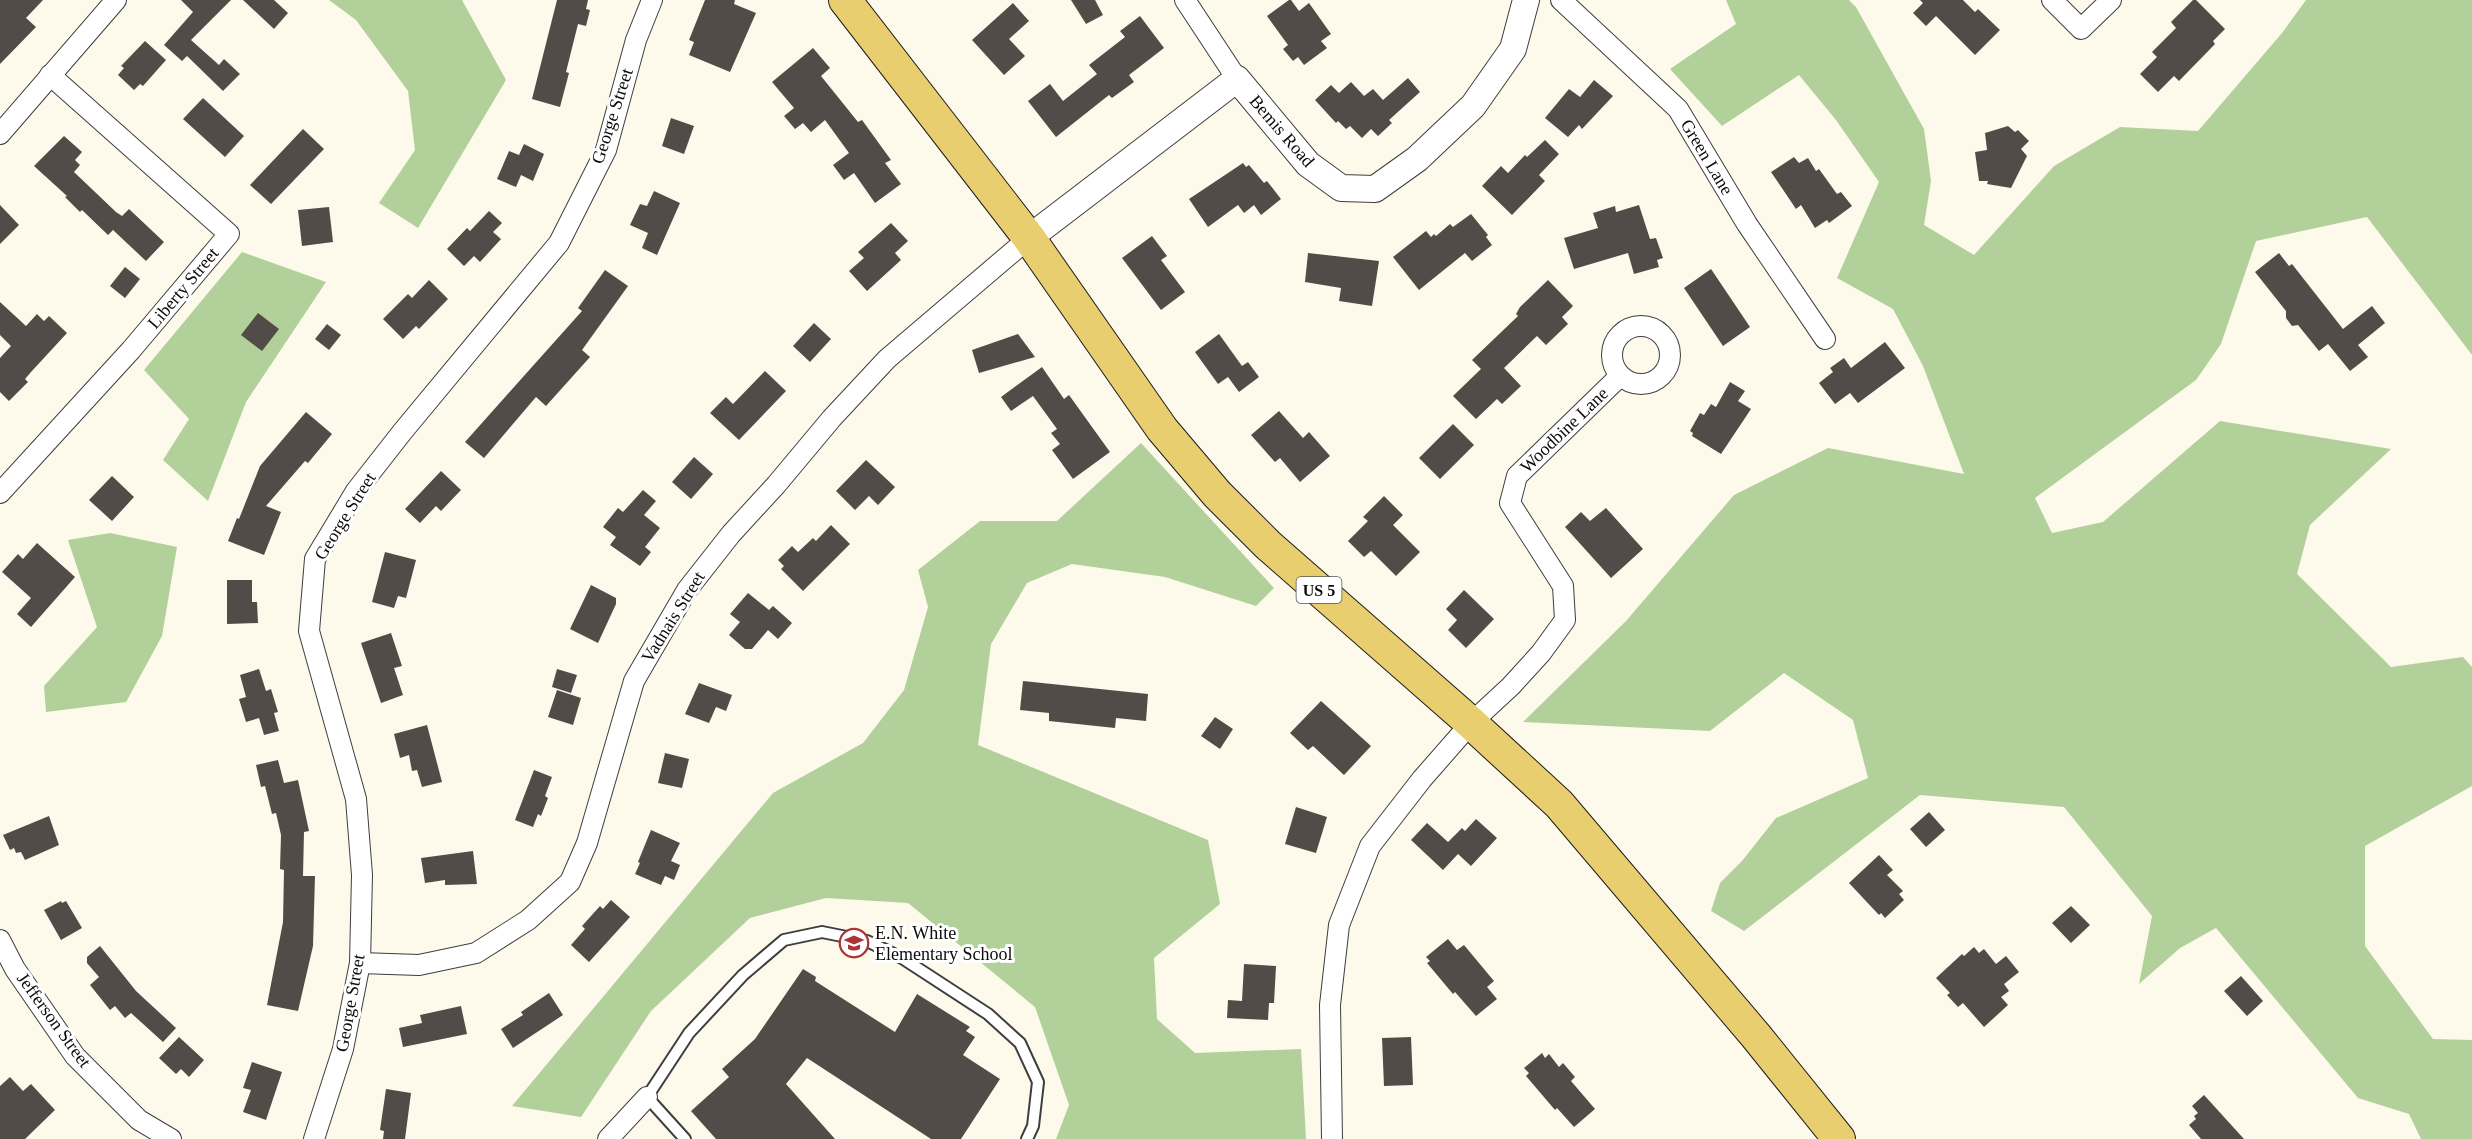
<svg xmlns="http://www.w3.org/2000/svg" width="2472" height="1139" viewBox="0 0 2472 1139" font-family="'Times New Roman',serif">
<style>
.forest{fill:#b2d19a}
.building{fill:#524c49}
.lines{fill:none;stroke-linecap:round;stroke-linejoin:round}
.service-casing{stroke:#3e3e3e;stroke-width:14}
.minor-casing{stroke:#3e3e3e;stroke-width:22}
.tertiary-casing{stroke:#3e3e3e;stroke-width:28}
.primary-casing{stroke:#1c1c1c;stroke-width:34}
.service{stroke:#fff;stroke-width:10}
.minor{stroke:#fff;stroke-width:20}
.tertiary{stroke:#fff;stroke-width:26}
.primary{stroke:#e8ce6f;stroke-width:32}
.labels{text-anchor:middle;dominant-baseline:central;stroke-width:6;stroke-linejoin:round;paint-order:stroke}
.shield{fill:#fff;stroke:#545454;stroke-width:1.5}
.shield-label{font-size:16px;font-weight:bold;fill:#0b0b0b}
.street-label{font-size:18px;fill:#0b0b0b;stroke:#fff}
.poi-label{font-size:18px;fill:#0b0b0b;stroke:#fff;text-anchor:start}
</style>
<rect width="100%" height="100%" fill="#fdfaeb"/>
<g class="forest">
<polygon points="329,0 462,0 506,80 418,228 379,203 415,150 408,91 356,20"/>
<polygon points="1726,0 1849,0 1856,7 1924,129 1931,181 1924,225 1974,255 2054,166 2120,127 2198,131 2282,33 2306,0 2472,0 2472,355 2367,217 2256,241 2221,344 2196,380 2035,498 2052,533 2103,522 2220,421 2391,449 2310,525 2297,574 2391,667 2463,657 2472,667 2472,786 2365,846 2365,946 2433,1039 2472,1040 2472,1139 2421,1139 2409,1114 2358,1098 2216,928 2180,948 2139,984 2152,916 2064,807 1920,795 1744,931 1711,911 1720,883 1742,861 1776,818 1868,778 1853,720 1784,673 1710,731 1523,722 1626,621 1734,495 1828,448 1964,474 1923,366 1893,309 1837,278 1879,182 1836,120 1799,75 1722,126 1670,69 1736,24"/>
<polygon points="242,252 326,282 246,402 208,501 163,460 189,419 144,370"/>
<polygon points="1141,443 1274,588 1256,606 1165,577 1072,564 1027,583 991,644 978,745 1208,840 1220,904 1154,958 1157,1019 1195,1053 1301,1049 1306,1139 1056,1139 1069,1105 1035,1007 908,903 826,898 750,918 651,1011 581,1117 512,1106 773,793 863,743 904,690 928,607 918,570 980,521 1057,521"/>
<polygon points="110,533 177,547 162,636 126,702 46,712 44,686 97,627 68,540"/>
</g>
<g class="building">
<polygon points="0,0 43,0 26,18 36,27 0,64"/>
<polygon points="181,0 231,0 191,40 219,65 224,59 240,74 223,91 187,56 182,61 164,45 193,12"/>
<polygon points="243,0 274,0 288,13 274,29"/>
<polygon points="557,0 588,0 586,9 590,10 586,26 578,24 566,72 569,73 560,107 532,99"/>
<polygon points="705,0 735,0 734,4 756,13 730,72 689,55 694,42 689,40"/>
<polygon points="1071,0 1095,0 1103,15 1086,24"/>
<polygon points="1289,0 1291,0 1299,11 1309,3 1331,34 1321,41 1327,48 1304,65 1298,57 1293,61 1283,49 1288,45 1267,16"/>
<polygon points="1920,0 1963,0 1975,12 1978,9 2000,30 1975,55 1936,16 1926,26 1913,13 1923,3"/>
<polygon points="2193,0 2196,0 2225,29 2213,41 2215,44 2179,81 2174,76 2158,92 2140,74 2157,57 2152,52 2176,28 2171,22"/>
<polygon points="1013,3 1029,21 1009,39 1025,56 1004,75 972,40"/>
<polygon points="1140,16 1164,48 1129,75 1134,82 1112,98 1109,95 1056,137 1028,101 1050,84 1063,101 1097,74 1089,65 1125,37 1120,31"/>
<polygon points="145,41 166,60 143,86 140,84 134,90 118,75 124,68 121,66"/>
<polygon points="813,48 830,68 821,76 858,122 862,120 891,160 885,163 901,184 875,203 854,173 844,180 833,165 849,153 825,120 811,132 803,123 795,129 784,116 794,108 772,82"/>
<polygon points="1408,78 1420,92 1389,120 1392,123 1378,136 1371,129 1362,138 1350,126 1346,129 1338,121 1336,123 1315,100 1331,85 1339,93 1351,82 1364,96 1373,89 1383,100"/>
<polygon points="1594,80 1613,96 1582,129 1579,125 1568,137 1545,118 1569,89 1580,97"/>
<polygon points="203,98 244,136 225,157 183,119"/>
<polygon points="671,118 694,126 684,154 662,146"/>
<polygon points="2008,126 2015,132 2018,130 2029,141 2021,149 2027,156 2011,188 1987,184 1988,181 1979,181 1975,152 1987,150 1985,133"/>
<polygon points="303,129 324,149 271,204 250,185"/>
<polygon points="64,136 82,152 75,160 80,165 74,172 116,212 122,216 129,209 164,242 146,261 113,230 108,235 82,210 80,212 65,197 67,196 34,166"/>
<polygon points="1545,140 1559,154 1539,175 1545,181 1512,215 1482,186 1501,166 1508,173 1525,155 1527,157"/>
<polygon points="524,144 544,154 533,181 521,175 516,187 497,179 509,151 519,155"/>
<polygon points="1794,157 1799,163 1808,158 1816,171 1819,169 1837,194 1841,192 1852,206 1829,223 1827,220 1815,228 1801,205 1796,209 1771,172"/>
<polygon points="1243,163 1246,167 1249,165 1264,183 1267,181 1281,199 1261,215 1254,205 1244,213 1238,205 1208,227 1189,199"/>
<polygon points="654,191 680,203 657,255 642,248 648,233 630,225 640,204 647,206"/>
<polygon points="0,205 19,225 0,244"/>
<polygon points="1639,205 1650,239 1656,238 1663,258 1657,260 1659,267 1634,274 1628,253 1574,269 1564,238 1598,228 1593,213 1615,206 1616,212"/>
<polygon points="329,207 333,242 302,246 298,210"/>
<polygon points="489,211 502,223 493,232 501,239 480,262 474,256 464,266 447,249 467,228 470,231"/>
<polygon points="1471,214 1488,235 1486,237 1492,245 1472,261 1465,253 1419,290 1393,257 1426,231 1431,237 1434,234 1436,236 1450,224 1453,227"/>
<polygon points="891,223 908,241 895,253 901,260 867,291 849,271 864,258 858,252"/>
<polygon points="1152,236 1167,256 1161,260 1185,292 1161,310 1122,258"/>
<polygon points="1308,253 1379,261 1372,306 1339,301 1341,288 1305,282"/>
<polygon points="2279,253 2289,266 2292,264 2343,329 2372,306 2385,323 2358,345 2368,357 2350,371 2328,344 2319,351 2298,325 2292,326 2286,318 2286,311 2255,272"/>
<polygon points="125,267 140,279 125,298 110,286"/>
<polygon points="1711,269 1750,327 1723,346 1684,288"/>
<polygon points="605,270 628,286 582,350 590,357 546,406 536,397 484,458 465,442 582,311 578,308"/>
<polygon points="429,280 448,299 419,329 416,326 403,339 383,319 408,294 412,298"/>
<polygon points="1548,280 1573,306 1562,317 1568,324 1546,345 1537,336 1504,368 1521,386 1502,404 1497,399 1476,419 1453,396 1481,369 1472,360 1518,316 1516,314 1520,307"/>
<polygon points="0,302 26,326 37,314 44,321 49,316 67,333 31,372 25,379 28,382 9,401 0,392 0,358 11,346 0,335"/>
<polygon points="258,313 279,329 262,351 241,335"/>
<polygon points="814,323 831,339 810,362 793,346"/>
<polygon points="327,324 341,335 329,350 315,339"/>
<polygon points="1018,334 1035,357 979,373 972,350"/>
<polygon points="1219,334 1242,366 1248,362 1259,377 1239,392 1228,377 1218,384 1195,352"/>
<polygon points="1885,342 1905,368 1858,403 1850,393 1835,404 1819,383 1833,372 1830,368 1844,358 1851,368"/>
<polygon points="1042,367 1064,399 1069,395 1110,452 1073,479 1052,450 1060,444 1051,433 1057,429 1033,396 1011,411 1001,397"/>
<polygon points="765,371 786,391 739,440 710,413 726,397 733,404"/>
<polygon points="1730,382 1745,391 1738,401 1751,409 1721,454 1692,436 1693,433 1690,431 1700,413 1704,415 1711,404 1716,407"/>
<polygon points="1279,411 1303,438 1309,432 1330,456 1300,482 1280,458 1275,462 1251,435"/>
<polygon points="306,412 332,434 308,463 305,461 266,506 281,512 264,555 228,541 237,518 239,519 260,466"/>
<polygon points="1453,424 1474,445 1440,479 1419,458"/>
<polygon points="694,457 713,474 691,499 672,482"/>
<polygon points="866,460 895,487 878,505 869,496 855,510 836,491"/>
<polygon points="441,471 461,490 441,511 436,506 420,523 405,509"/>
<polygon points="112,476 134,497 112,521 89,500"/>
<polygon points="643,490 656,501 644,515 660,528 645,547 651,552 640,566 610,545 616,537 603,527 618,508 623,512"/>
<polygon points="1384,496 1403,515 1393,525 1420,552 1396,576 1371,551 1364,557 1348,541 1368,521 1363,517"/>
<polygon points="1606,508 1643,549 1611,578 1565,527 1581,512 1590,521"/>
<polygon points="831,525 850,544 803,591 781,569 784,566 778,560 792,546 798,552 813,538 816,541"/>
<polygon points="37,543 75,577 31,627 17,614 31,598 2,572 18,554 23,559"/>
<polygon points="385,552 416,560 406,598 398,596 394,608 372,602"/>
<polygon points="227,580 252,580 252,602 257,602 258,623 227,624"/>
<polygon points="591,585 616,598 616,604 598,643 570,629"/>
<polygon points="1464,590 1494,619 1466,648 1448,630 1457,620 1446,609"/>
<polygon points="748,593 769,610 773,606 792,623 778,639 768,630 752,649 745,649 729,635 740,622 730,614"/>
<polygon points="391,633 402,666 394,668 403,695 381,703 361,643"/>
<polygon points="259,669 266,691 271,689 278,712 274,713 279,731 264,735 259,718 246,722 239,699 246,697 240,675"/>
<polygon points="557,669 577,675 571,693 552,687"/>
<polygon points="1023,681 1148,694 1146,721 1116,718 1115,728 1049,721 1049,713 1020,710"/>
<polygon points="699,683 732,695 726,711 716,707 709,723 685,714"/>
<polygon points="557,690 581,698 573,725 548,717"/>
<polygon points="1321,701 1371,746 1344,775 1313,746 1308,750 1290,733"/>
<polygon points="1215,717 1233,729 1220,749 1201,736"/>
<polygon points="427,725 442,782 422,787 417,770 412,771 409,755 400,758 394,734"/>
<polygon points="665,753 689,759 682,788 658,783"/>
<polygon points="278,760 284,783 298,780 309,831 304,832 303,876 315,876 313,946 298,1011 267,1005 283,922 284,870 280,869 281,835 276,813 272,814 265,786 261,787 256,765"/>
<polygon points="534,770 552,777 545,796 548,798 541,816 538,814 533,827 515,820"/>
<polygon points="1296,807 1327,817 1316,853 1285,844"/>
<polygon points="1929,812 1945,830 1926,847 1910,829"/>
<polygon points="49,816 59,845 25,860 21,852 16,853 14,848 10,850 3,835"/>
<polygon points="1476,819 1497,838 1471,866 1458,854 1443,870 1411,840 1427,823 1448,842 1462,828 1465,831"/>
<polygon points="651,830 680,843 671,861 680,865 674,880 665,876 661,885 635,874 640,863 638,862"/>
<polygon points="473,851 477,884 445,885 445,880 425,883 421,858"/>
<polygon points="1879,855 1893,870 1887,875 1903,891 1899,894 1904,900 1885,918 1881,913 1879,915 1849,883"/>
<polygon points="611,900 630,917 589,962 571,945 585,929 582,926 600,906 603,909"/>
<polygon points="61,901 62,903 66,901 82,928 61,940 44,910"/>
<polygon points="2071,906 2090,925 2071,943 2052,923"/>
<polygon points="1448,939 1457,950 1464,945 1494,981 1487,987 1497,999 1476,1016 1455,992 1453,994 1427,963 1430,961 1426,957"/>
<polygon points="100,946 136,991 176,1028 163,1042 131,1013 125,1018 115,1006 110,1010 90,985 99,977 87,963 87,957"/>
<polygon points="1974,947 1979,953 1984,949 1996,964 2006,956 2019,972 2004,984 2009,991 2001,997 2008,1005 1984,1027 1963,1003 1958,1007 1947,995 1950,993 1936,978 1962,954 1964,956"/>
<polygon points="1244,964 1276,966 1274,1003 1269,1003 1268,1020 1227,1018 1228,1000 1242,1001"/>
<polygon points="803,969 816,977 815,981 895,1032 917,994 970,1027 966,1031 975,1037 963,1055 1000,1079 961,1139 931,1139 807,1058 786,1084 835,1139 716,1139 691,1111 729,1077 722,1069 755,1039"/>
<polygon points="2241,976 2263,1001 2247,1016 2224,991"/>
<polygon points="549,993 563,1015 513,1048 501,1029 523,1015 521,1012"/>
<polygon points="461,1006 467,1034 403,1047 399,1028 422,1023 420,1015"/>
<polygon points="179,1037 204,1060 189,1077 181,1069 176,1074 159,1058"/>
<polygon points="1411,1037 1413,1085 1384,1086 1382,1038"/>
<polygon points="1542,1053 1545,1058 1549,1054 1559,1067 1563,1063 1575,1077 1571,1081 1595,1109 1574,1127 1557,1108 1555,1110 1526,1076 1529,1073 1524,1068"/>
<polygon points="252,1062 282,1072 266,1120 243,1112 251,1090 243,1088"/>
<polygon points="10,1077 23,1091 31,1084 55,1110 25,1139 0,1139 0,1086"/>
<polygon points="386,1089 411,1093 405,1139 383,1139 384,1131 380,1130"/>
<polygon points="2204,1095 2244,1139 2201,1139 2189,1125 2196,1119 2194,1116 2198,1113 2192,1106"/>
</g>
<g class="lines">
<g class="service-casing">
<polyline id="service" points="685,1139 647,1097 689,1033 743,975 784,940 822,932 867,941 902,958 988,1014 1020,1043 1038,1082 1033,1126 1027,1139"/>
</g>
<g class="minor-casing">
<g id="minor">
<polyline points="1185,0 1237,79"/>
<polyline points="1561,0 1678,109 1747,224 1825,339"/>
<polyline points="2052,0 2081,29 2111,0"/>
<polyline points="0,134 116,0"/>
<circle cx="1641" cy="355" r="29"/>
<polyline points="0,493 131,350 229,234 50,75"/>
<polyline points="0,940 15,969 75,1056 139,1120 171,1139"/>
<polyline points="360,963 419,965 476,953 528,920 570,882 587,843 634,681 687,590 731,534 776,485 832,418 887,359 1029,238"/>
<polyline points="314,1139 343,1049 360,963 362,875 356,799 309,631 315,559 356,491 403,431 559,243 606,150 636,40 652,0"/>
<polyline points="608,1139 647,1097"/>
<polyline points="1332,1139 1330,1005 1339,925 1370,846 1422,779 1471,723 1511,686 1541,653 1565,620 1563,586 1510,503 1517,476 1620,376"/>
</g>
</g>
<g class="tertiary-casing">
<polyline id="tertiary" points="1029,238 1237,79 1308,164 1341,188 1375,189 1417,159 1473,106 1513,49 1526,0"/>
</g>
<g class="primary-casing">
<polyline id="primary" points="845,0 1029,238 1162,429 1217,494 1268,545 1471,723 1559,804 1756,1036 1839,1139"/>
</g>
<use href="#service" class="service"/>
<use href="#minor" class="minor"/>
<use href="#tertiary" class="tertiary"/>
<use href="#primary" class="primary"/>
</g>
<defs>
<g id="school-ring" transform="scale(1.5)"><circle r="9.5" fill="#fff" stroke="#aa3436" stroke-width="1.5"/><path d="M0-5L7-2L0 1L-7-2ZM-4 1L0 2.5L4 1V4Q0 6-4 4Z" fill="#aa3436"/></g>
</defs>
<g fill-rule="evenodd">
<use href="#school-ring" x="854" y="943"/>
</g>
<g class="labels">
<rect class="shield" x="1296.5" y="577" width="45" height="26" rx="4.5"/>
<g class="shield-label">
<text x="1319" y="590">US 5</text>
</g>
<g class="street-label">
<text transform="translate(612 116) rotate(-72)">George Street</text>
<text transform="translate(1282 131) rotate(49)">Bemis Road</text>
<text transform="translate(1707 157) rotate(59)">Green Lane</text>
<text transform="translate(183 288) rotate(-50)">Liberty Street</text>
<text transform="translate(1564 430) rotate(-44)">Woodbine Lane</text>
<text transform="translate(345 516) rotate(-58)">George Street</text>
<text transform="translate(673 617) rotate(-58)">Vadnais Street</text>
<text transform="translate(350 1003) rotate(-80)">George Street</text>
<text transform="translate(54 1020) rotate(54)">Jefferson Street</text>
</g>
<g class="poi-label">
<text x="875" y="933">E.N. White<tspan x="875" dy="21">Elementary School</tspan></text>
</g>
</g>
</svg>
